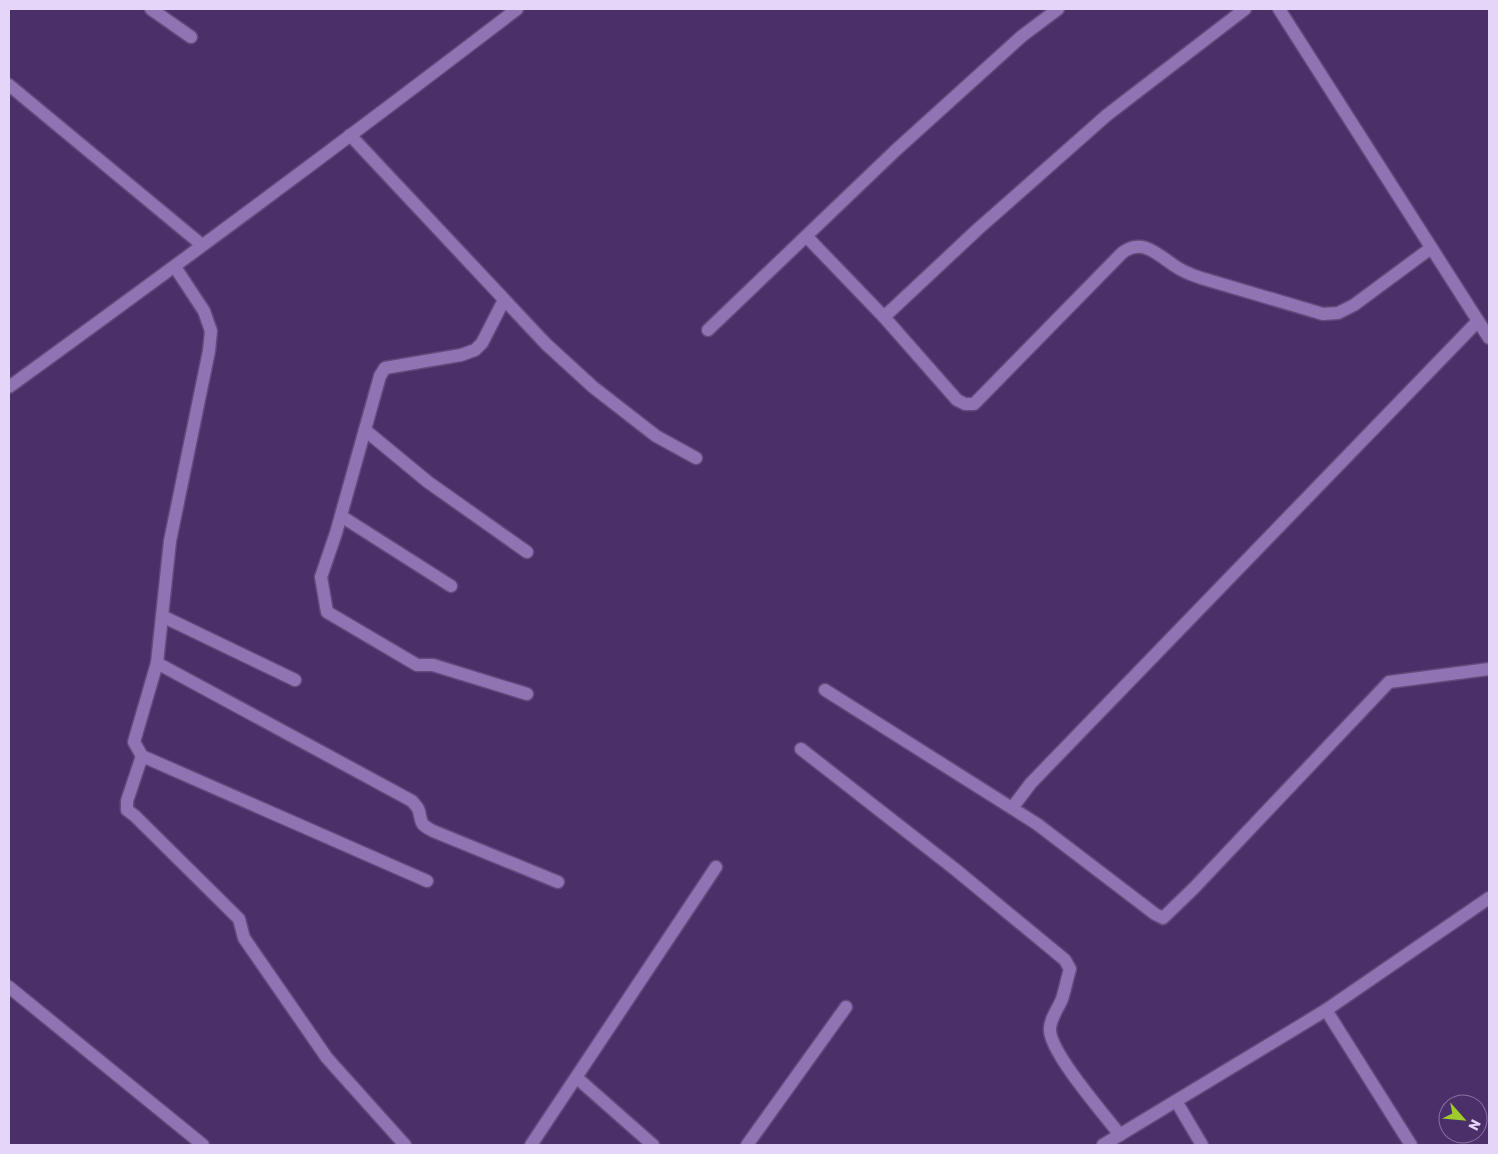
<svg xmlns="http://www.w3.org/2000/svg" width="1498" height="1154" viewBox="0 0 1498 1154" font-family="Rubik,sans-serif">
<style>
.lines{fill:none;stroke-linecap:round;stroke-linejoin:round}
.minor-casing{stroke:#634a7c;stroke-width:15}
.minor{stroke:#9073b2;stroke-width:12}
</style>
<rect width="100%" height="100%" fill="#4b2f68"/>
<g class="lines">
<g class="minor-casing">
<g id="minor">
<polyline points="151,9 191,37"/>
<polyline points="1279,9 1489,338"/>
<polyline points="9,85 202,245"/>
<polyline points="350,135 546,344 593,387 656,436 696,458"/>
<path d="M807 237 884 317 957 400 965 404H974L1122 253C1142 237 1158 255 1175 266 1183 272 1192 275 1201 278L1323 314 1338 313 1354 305 1431 248"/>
<path d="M175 267 204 311 211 331 209 351 170 541 157 663 412 801C414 804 418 807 419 811 422 824 420 824 433 831L558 882"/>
<polyline points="504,300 482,343 475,350 461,355 385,368 380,376 336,533 321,577 327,612 417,665 433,665 527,694"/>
<polyline points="884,317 978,229 1107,115 1245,9"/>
<polyline points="708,330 896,150 1022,36 1058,9"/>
<path d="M9 387C180 263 350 137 517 9"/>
<polyline points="365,430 428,482 527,552"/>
<polyline points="341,516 451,586"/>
<polyline points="162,616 295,680"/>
<polyline points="157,663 134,742 142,756 427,881"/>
<polyline points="825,690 1037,824 1155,914 1163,918 1194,888 1389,682 1489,669"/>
<path d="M801 749 956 870 1065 960 1070 969C1067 979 1065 990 1062 999 1058 1009 1049 1020 1050 1031 1052 1055 1104 1114 1120 1135"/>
<polyline points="142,756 127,801 127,810 135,816 239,919 244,938 327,1058 405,1145"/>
<polyline points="1012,808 1031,783 1478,321"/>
<polyline points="9,987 203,1145"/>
<polyline points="1326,1010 1411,1145"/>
<polyline points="577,1078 653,1145"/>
<polyline points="1176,1101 1202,1145"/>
<polyline points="531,1145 716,867"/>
<polyline points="747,1145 846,1007"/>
<polyline points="1103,1145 1326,1010 1489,898"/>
</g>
</g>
<use href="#minor" class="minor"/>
</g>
<rect width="1498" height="1154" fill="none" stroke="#e5d6f9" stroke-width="20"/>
<g transform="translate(1463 1119) rotate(117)"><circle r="24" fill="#4b2f68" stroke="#8972a2"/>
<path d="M0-4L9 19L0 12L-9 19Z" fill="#9eca2e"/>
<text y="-8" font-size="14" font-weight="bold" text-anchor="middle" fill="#e5d6f9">N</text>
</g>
</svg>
